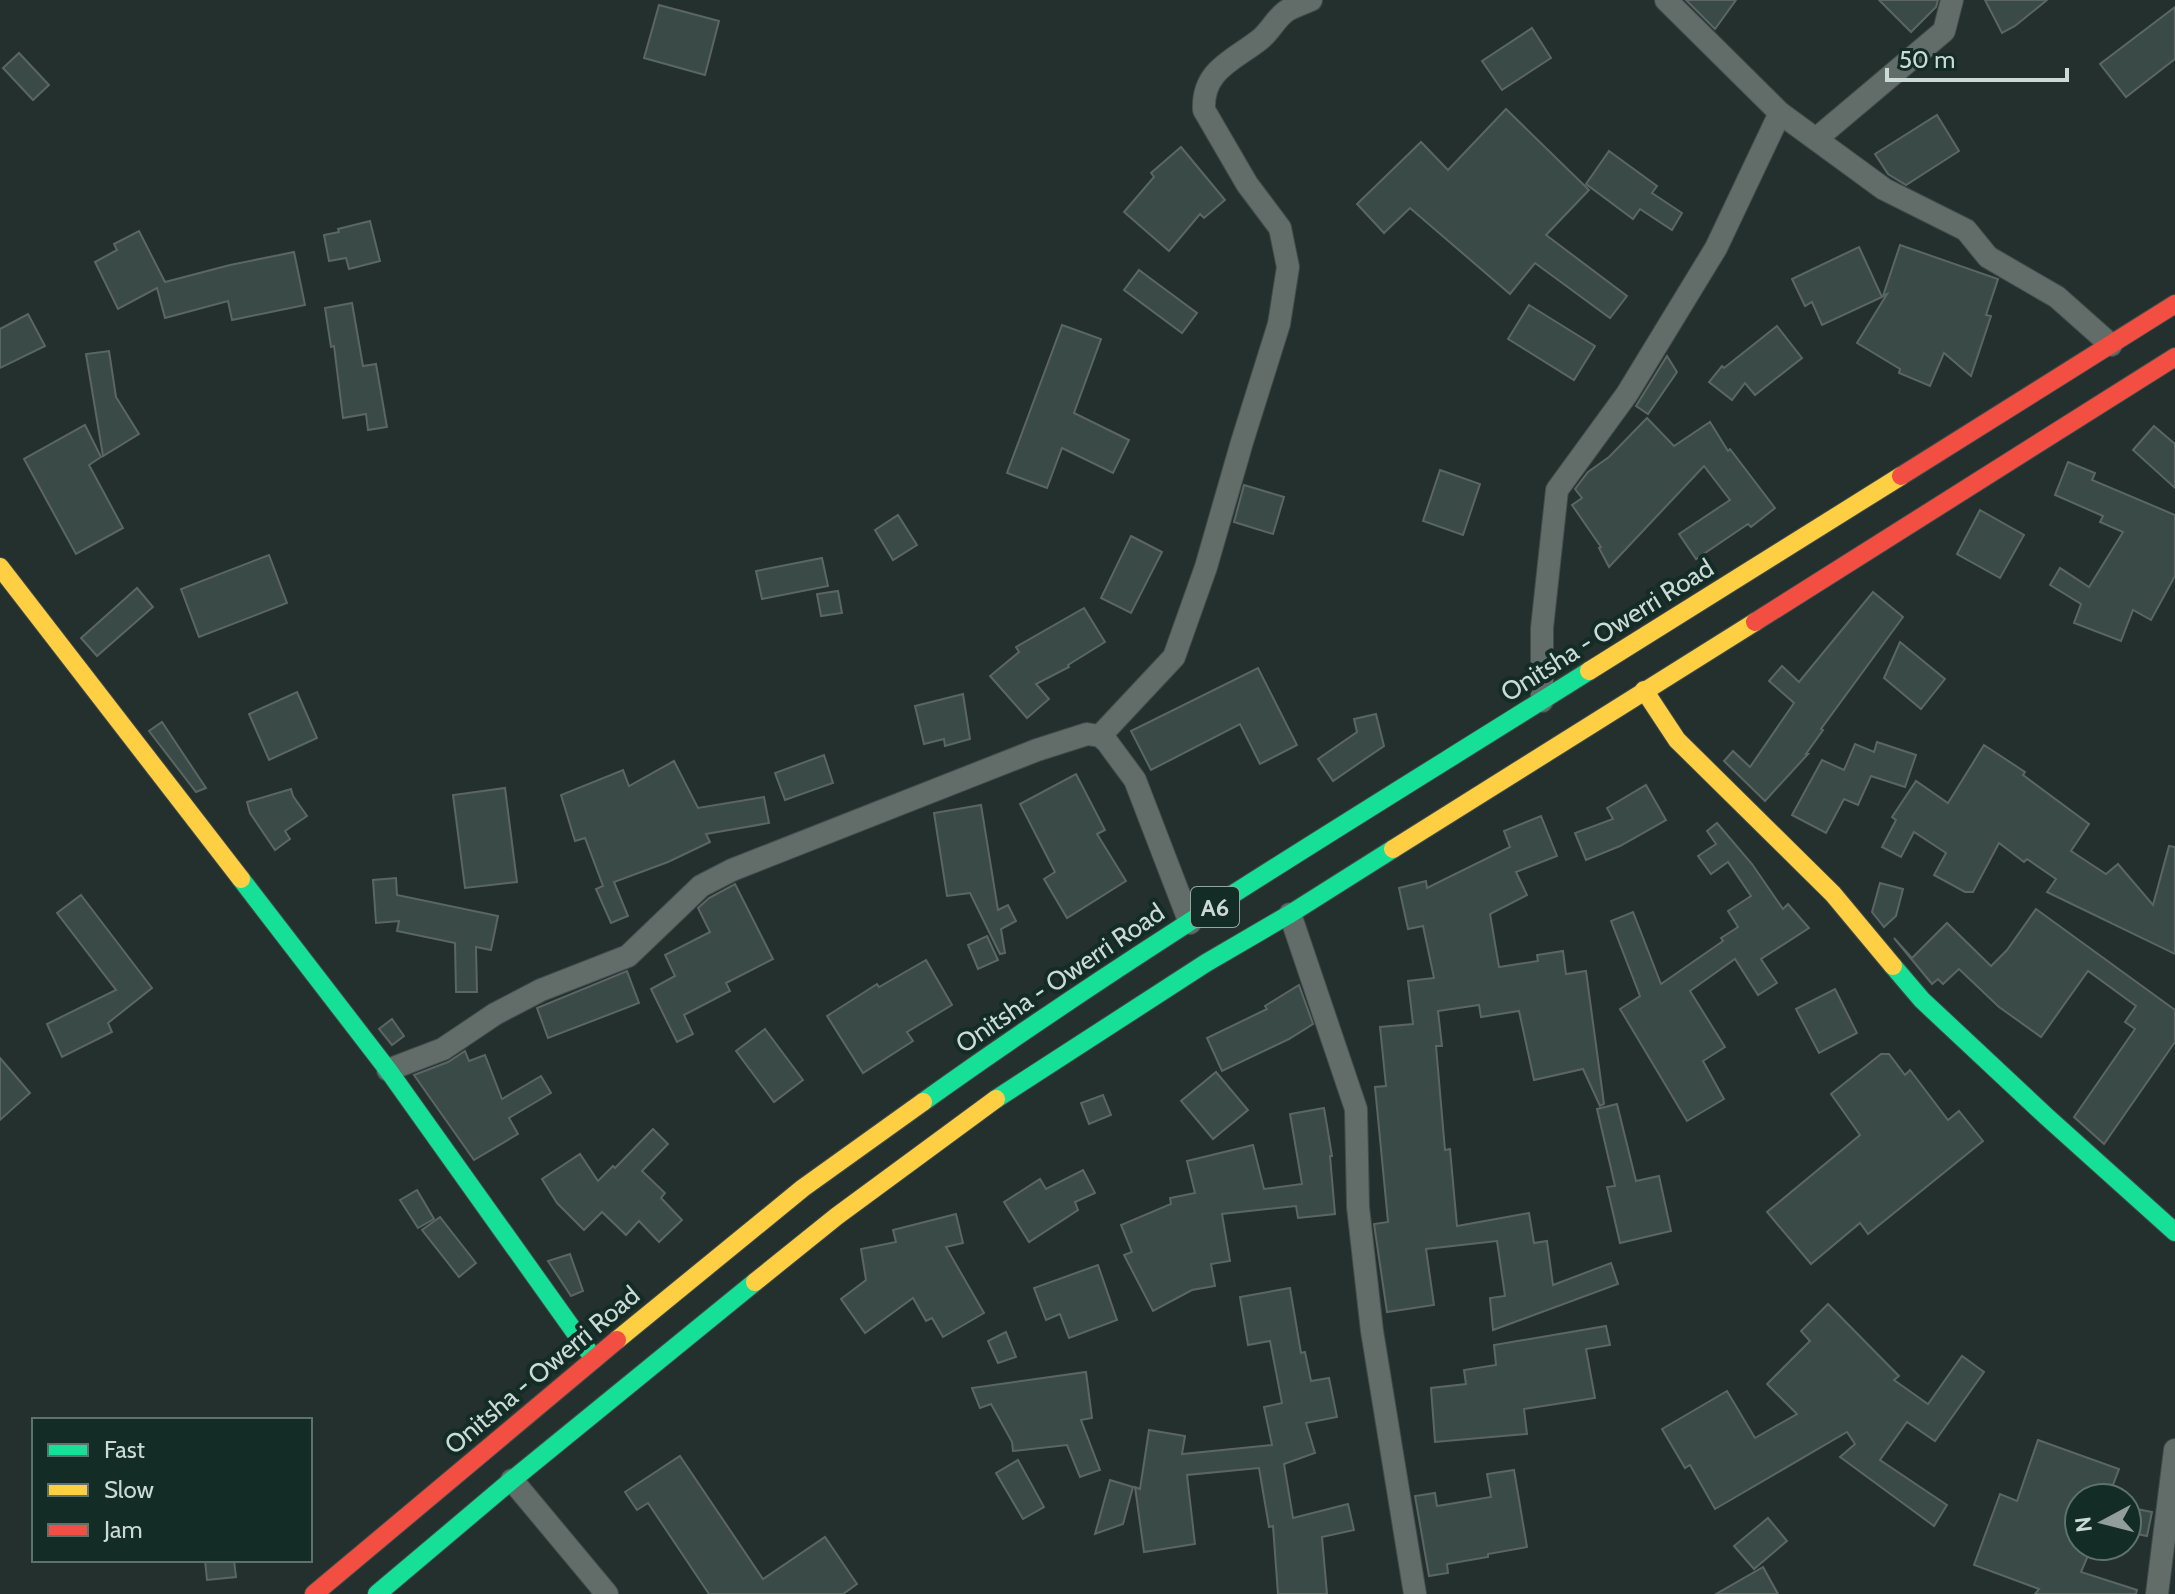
<svg xmlns="http://www.w3.org/2000/svg" width="2175" height="1594" viewBox="0 0 2175 1594" font-family="Cabin,sans-serif">
<style>
.building{fill:#3a4b47;stroke:#5b6663;stroke-width:2}
.lines{fill:none;stroke-linecap:round;stroke-linejoin:round}
.street-casing{stroke:#424d4b;stroke-width:24}
.fast-casing{stroke:#424d4b;stroke-width:20}
.slow-casing{stroke:#424d4b;stroke-width:20}
.jam-casing{stroke:#424d4b;stroke-width:20}
.street{stroke:#626c69;stroke-width:22}
.fast{stroke:#16e098;stroke-width:18}
.slow{stroke:#ffcf43;stroke-width:18}
.jam{stroke:#f24e42;stroke-width:18}
.labels{text-anchor:middle;dominant-baseline:central;stroke-width:8;stroke-linejoin:round;paint-order:stroke}
.shield{fill:#132c26;stroke:#94a6a1;stroke-width:2}
.shield-label{font-size:24px;font-weight:bold;fill:#ccdad6}
.street-label{font-size:26px;fill:#ccdad6;stroke:#132c26}
</style>
<rect width="100%" height="100%" fill="#23302d"/>
<g class="building">
<polygon points="1686,0 1736,0 1715,29"/>
<polygon points="1879,0 1938,0 1936,7 1911,32"/>
<polygon points="1985,0 2047,0 2015,26 2002,33"/>
<polygon points="659,5 719,21 705,75 644,58"/>
<polygon points="2175,7 2175,59 2126,97 2100,64"/>
<polygon points="1532,28 1551,58 1502,90 1482,61"/>
<polygon points="19,53 49,85 33,100 3,68"/>
<polygon points="1506,109 1589,190 1546,235 1627,296 1610,318 1535,263 1510,294 1410,208 1384,233 1357,204 1421,142 1448,170"/>
<polygon points="1937,115 1959,151 1906,185 1888,174 1875,154"/>
<polygon points="1181,147 1225,200 1204,218 1200,214 1169,251 1124,212 1154,177 1151,173"/>
<polygon points="1609,151 1657,186 1652,193 1682,213 1672,230 1640,209 1633,219 1586,184"/>
<polygon points="370,221 380,261 349,269 346,258 329,261 324,235 339,232 338,229"/>
<polygon points="139,231 165,282 230,265 294,252 305,305 232,320 228,301 165,318 157,288 118,309 95,262 117,250 114,244"/>
<polygon points="1900,245 1998,279 1986,315 1991,316 1971,376 1944,353 1930,386 1899,373 1900,369 1857,343 1887,294 1883,296"/>
<polygon points="1859,247 1882,297 1822,325 1812,302 1805,306 1792,279"/>
<polygon points="1139,270 1197,313 1182,333 1124,290"/>
<polygon points="352,303 363,366 376,364 387,427 368,430 366,414 343,418 334,346 331,347 325,308"/>
<polygon points="1529,305 1595,346 1574,380 1508,339"/>
<polygon points="28,314 45,346 0,368 0,329"/>
<polygon points="1062,325 1101,339 1074,413 1129,440 1113,473 1062,448 1047,488 1007,473"/>
<polygon points="1777,326 1802,358 1755,395 1745,383 1732,400 1709,382 1722,366 1724,368"/>
<polygon points="109,351 116,397 139,434 103,456 86,354"/>
<polygon points="1667,356 1677,372 1648,414 1636,406"/>
<polygon points="1647,418 1674,446 1710,422 1728,451 1730,449 1775,508 1751,527 1748,524 1696,559 1679,534 1730,500 1704,466 1609,567 1599,548 1601,547 1572,505 1582,498 1575,489 1588,472 1609,457"/>
<polygon points="85,425 101,457 89,465 123,528 76,554 24,459"/>
<polygon points="2154,426 2175,444 2175,488 2133,450"/>
<polygon points="2068,462 2095,473 2092,480 2175,515 2175,576 2151,620 2133,610 2121,641 2074,623 2081,604 2050,585 2060,568 2089,587 2123,532 2100,522 2103,516 2055,495"/>
<polygon points="1440,470 1480,484 1463,535 1423,521"/>
<polygon points="1244,485 1284,497 1273,534 1234,522"/>
<polygon points="1980,510 2024,535 2000,578 1957,554"/>
<polygon points="898,515 917,545 893,560 875,530"/>
<polygon points="1131,536 1162,552 1131,613 1101,598"/>
<polygon points="269,555 287,603 199,637 181,589"/>
<polygon points="822,558 828,586 762,599 756,571"/>
<polygon points="137,588 153,607 97,656 81,638"/>
<polygon points="838,591 842,613 821,616 817,594"/>
<polygon points="1873,592 1903,617 1821,729 1823,730 1806,754 1808,754 1765,801 1724,761 1733,751 1750,767 1794,703 1769,681 1782,666 1799,682"/>
<polygon points="1084,608 1105,642 1068,665 1069,667 1036,684 1049,699 1027,718 990,676 1019,652 1016,647"/>
<polygon points="1900,642 1945,679 1921,709 1884,678"/>
<polygon points="1258,668 1297,745 1260,764 1240,724 1151,770 1131,731"/>
<polygon points="297,692 317,738 269,760 249,714"/>
<polygon points="963,694 970,739 945,746 944,739 924,744 915,706"/>
<polygon points="1376,714 1384,746 1333,781 1318,759 1357,732 1354,719"/>
<polygon points="162,722 206,788 196,792 149,731"/>
<polygon points="1877,742 1916,755 1905,787 1871,776 1858,805 1844,799 1826,833 1792,815 1822,760 1844,770 1855,744 1874,752"/>
<polygon points="1984,745 2025,772 2023,775 2089,824 2071,851 2106,874 2118,864 2153,905 2169,846 2175,847 2175,954 2047,892 2056,879 2027,859 2024,862 1999,843 1973,892 1965,892 1934,875 1946,853 1914,832 1901,857 1882,847 1896,820 1892,817 1916,781 1948,803"/>
<polygon points="824,755 833,783 785,800 775,773"/>
<polygon points="674,761 698,808 764,797 769,823 706,834 710,842 668,862 614,882 628,916 611,923 596,889 603,886 585,838 575,841 561,795 623,770 629,786"/>
<polygon points="1076,774 1105,830 1097,834 1126,881 1067,918 1044,879 1055,872 1020,804"/>
<polygon points="1646,785 1666,820 1620,846 1586,860 1575,833 1613,819 1607,808"/>
<polygon points="505,788 517,882 465,888 453,795"/>
<polygon points="291,789 293,796 307,816 285,831 290,839 275,850 250,813 247,802"/>
<polygon points="981,805 998,910 1008,905 1016,921 1001,929 1005,953 1000,954 970,893 947,896 934,813"/>
<polygon points="1541,816 1557,856 1516,872 1527,895 1490,914 1499,967 1538,961 1537,955 1563,951 1566,974 1586,971 1604,1104 1600,1106 1583,1069 1534,1080 1519,1011 1481,1017 1479,1005 1438,1011 1442,1046 1436,1046 1445,1150 1450,1149 1457,1226 1529,1213 1534,1243 1547,1241 1553,1285 1611,1263 1618,1284 1493,1330 1490,1298 1505,1296 1497,1241 1426,1249 1434,1305 1387,1312 1374,1224 1388,1222 1375,1087 1386,1086 1380,1027 1413,1024 1408,981 1434,978 1423,926 1408,929 1399,888 1426,881 1427,888 1510,847 1504,831"/>
<polygon points="1717,823 1752,864 1783,909 1788,904 1809,928 1761,959 1777,983 1758,995 1735,959 1690,991 1725,1047 1703,1061 1724,1099 1687,1121 1620,1009 1640,996 1611,921 1633,912 1661,984 1723,941 1721,938 1738,927 1728,911 1751,896 1728,862 1711,874 1698,856 1716,844 1707,831"/>
<polygon points="396,878 397,895 498,916 491,950 476,947 477,992 456,992 455,943 397,931 399,921 376,923 373,880"/>
<polygon points="1880,883 1903,889 1896,916 1884,927 1872,912"/>
<polygon points="735,884 773,959 726,983 730,991 684,1015 693,1034 677,1042 651,989 675,976 665,955 710,932 698,908 709,898"/>
<polygon points="81,895 152,988 108,1023 112,1032 62,1057 47,1024 116,990 57,913"/>
<polygon points="2036,909 2175,1010 2175,1042 2104,1144 2074,1117 2135,1029 2125,1022 2136,1006 2088,971 2041,1037 1999,1007 1959,969 1943,984 1938,979 1932,984 1894,938 1912,958 1947,923 1991,966 2007,950"/>
<polygon points="987,936 998,960 978,969 968,945"/>
<polygon points="926,960 952,1005 907,1032 913,1041 863,1073 827,1016 877,984 879,987"/>
<polygon points="627,971 639,1003 548,1038 537,1008"/>
<polygon points="1299,985 1313,1024 1289,1039 1222,1071 1207,1038 1267,1009 1265,1006"/>
<polygon points="1835,989 1857,1033 1819,1053 1796,1009"/>
<polygon points="392,1019 404,1036 392,1045 379,1029"/>
<polygon points="765,1029 803,1080 774,1102 736,1051"/>
<polygon points="465,1051 469,1061 485,1055 502,1099 541,1076 551,1093 509,1118 518,1134 474,1160 414,1075 448,1062"/>
<polygon points="1881,1054 1889,1054 1905,1075 1910,1070 1948,1120 1959,1111 1983,1141 1868,1234 1860,1223 1811,1264 1767,1212 1860,1135 1831,1094"/>
<polygon points="0,1058 30,1093 0,1120"/>
<polygon points="1216,1072 1248,1110 1213,1139 1181,1101"/>
<polygon points="1103,1095 1111,1115 1089,1124 1081,1103"/>
<polygon points="1617,1104 1636,1181 1659,1176 1671,1231 1620,1243 1607,1187 1615,1186 1597,1109"/>
<polygon points="1324,1108 1332,1156 1330,1156 1335,1214 1298,1218 1296,1206 1222,1214 1230,1261 1211,1264 1215,1286 1192,1290 1153,1311 1124,1255 1132,1252 1121,1225 1171,1204 1170,1198 1195,1193 1187,1161 1253,1145 1264,1189 1302,1184 1290,1114"/>
<polygon points="653,1129 668,1144 642,1171 665,1193 661,1198 682,1220 659,1242 639,1221 626,1235 602,1212 584,1230 557,1203 542,1179 580,1154 598,1181 613,1166 615,1168"/>
<polygon points="1083,1170 1095,1193 1075,1202 1078,1210 1029,1242 1004,1202 1040,1179 1046,1189"/>
<polygon points="417,1190 434,1219 418,1228 400,1200"/>
<polygon points="956,1214 963,1243 946,1247 984,1313 943,1337 932,1318 926,1321 913,1298 865,1333 841,1299 866,1280 861,1249 896,1242 893,1230"/>
<polygon points="440,1217 476,1263 459,1277 422,1230"/>
<polygon points="570,1254 583,1291 571,1296 548,1261"/>
<polygon points="1098,1265 1117,1320 1069,1338 1060,1314 1046,1320 1034,1288"/>
<polygon points="1290,1288 1301,1353 1305,1352 1311,1381 1329,1378 1337,1417 1306,1423 1315,1453 1284,1464 1293,1518 1348,1504 1354,1530 1322,1537 1327,1594 1278,1594 1273,1526 1269,1527 1259,1468 1187,1475 1195,1544 1144,1552 1135,1487 1140,1489 1149,1430 1185,1436 1182,1454 1272,1445 1264,1407 1282,1403 1270,1341 1248,1345 1240,1297"/>
<polygon points="1828,1304 1899,1376 1894,1380 1928,1404 1962,1356 1984,1372 1935,1441 1907,1422 1880,1460 1947,1505 1934,1526 1840,1457 1855,1444 1847,1432 1715,1509 1690,1465 1685,1468 1662,1429 1727,1391 1755,1438 1797,1414 1767,1384 1810,1341 1801,1331"/>
<polygon points="1606,1326 1610,1345 1586,1349 1595,1398 1524,1409 1527,1434 1435,1442 1431,1388 1466,1384 1464,1370 1496,1365 1494,1345"/>
<polygon points="1006,1332 1016,1357 998,1363 988,1341"/>
<polygon points="1086,1372 1092,1418 1081,1420 1100,1470 1080,1477 1067,1445 1013,1451 1012,1442 991,1404 980,1408 972,1388"/>
<polygon points="2038,1440 2119,1469 2108,1498 2079,1498 2079,1546 2092,1546 2081,1572 2137,1590 2136,1594 2035,1594 2039,1589 1974,1565 2000,1494 2017,1501"/>
<polygon points="680,1456 763,1579 825,1537 857,1584 843,1594 709,1594 648,1503 637,1510 625,1492"/>
<polygon points="1018,1460 1044,1507 1023,1519 996,1473"/>
<polygon points="1514,1470 1527,1547 1488,1554 1488,1557 1447,1564 1448,1573 1429,1576 1415,1496 1435,1493 1437,1506 1491,1497 1487,1474"/>
<polygon points="1110,1480 1133,1487 1123,1524 1095,1534"/>
<polygon points="2127,1507 2152,1512 2147,1536 2127,1532"/>
<polygon points="1768,1518 1787,1541 1754,1569 1734,1546"/>
<polygon points="205,1560 234,1560 236,1577 207,1580"/>
<polygon points="1763,1567 1778,1594 1716,1594"/>
</g>
<g class="lines">
<g class="street-casing">
<g id="street">
<polyline points="1666,0 1780,113 1884,189 1966,230 1988,257 2057,297 2111,345"/>
<polyline points="1816,139 1944,31 1952,0"/>
<polyline points="1542,701 1542,628 1557,490 1627,394 1716,248 1780,113"/>
<path d="M1100 736 1174 657 1206 567 1242 442 1279 324 1288 267 1280 228 1247 184 1204 110C1202 71 1232 61 1258 41 1270 33 1276 17 1288 10 1295 6 1304 3 1311 0"/>
<polyline points="1290,914 1356,1109 1358,1207 1372,1331 1415,1594"/>
<polyline points="388,1070 443,1049 495,1014 541,990 628,956 701,886 732,870 1037,750 1087,734 1100,736 1107,742 1135,780 1190,923"/>
<polyline points="512,1480 607,1594"/>
<polyline points="2157,1594 2175,1450"/>
</g>
</g>
<g class="fast-casing">
<g id="fast">
<polyline points="241,879 388,1070 594,1359"/>
<polyline points="1893,966 1922,1000 2047,1117 2175,1232"/>
<polyline points="996,1099 1206,963 1290,914 1393,849"/>
<path d="M923 1102C1138 948 1365 812 1589 671"/>
<polyline points="377,1594 512,1480 755,1282"/>
</g>
</g>
<g class="slow-casing">
<g id="slow">
<polyline points="0,567 241,879"/>
<polyline points="1589,671 1901,476"/>
<polyline points="1644,690 1677,740 1833,894 1893,966"/>
<polyline points="1393,849 1755,622"/>
<polyline points="755,1282 837,1216 996,1099"/>
<polyline points="617,1340 803,1188 923,1102"/>
</g>
</g>
<g class="jam-casing">
<g id="jam">
<polyline points="1901,476 2175,304"/>
<polyline points="1755,622 2175,357"/>
<polyline points="314,1594 617,1340"/>
</g>
</g>
<use href="#street" class="street"/>
<use href="#fast" class="fast"/>
<use href="#slow" class="slow"/>
<use href="#jam" class="jam"/>
</g>
<g class="labels">
<rect class="shield" x="1191" y="887" width="48" height="40" rx="6"/>
<g class="shield-label">
<text x="1215" y="907">A6</text>
</g>
<g class="street-label">
<text transform="translate(1607 630) rotate(-32)">Onitsha - Owerri Road</text>
<text transform="translate(1060 978) rotate(-34)">Onitsha - Owerri Road</text>
<text transform="translate(542 1370) rotate(-40)">Onitsha - Owerri Road</text>
</g>
</g>
<rect x="32" y="1418" width="280" height="144" fill="#132c26" stroke="#5d726c" stroke-width="2"/>
<rect x="48" y="1444" width="40" height="12" fill="#16e098" stroke="#5d726c" stroke-width="2"/>
<text x="104" y="1458" font-size="24" fill="#ccdad6">Fast</text>
<rect x="48" y="1484" width="40" height="12" fill="#ffcf43" stroke="#5d726c" stroke-width="2"/>
<text x="104" y="1498" font-size="24" fill="#ccdad6">Slow</text>
<rect x="48" y="1524" width="40" height="12" fill="#f24e42" stroke="#5d726c" stroke-width="2"/>
<text x="104" y="1538" font-size="24" fill="#ccdad6">Jam</text>
<g transform="translate(2103 1522) rotate(263)"><circle r="38" fill="#132c26" stroke="#5d726c" stroke-width="2"/>
<path d="M0-6L14 30L0 20L-14 30Z" fill="#919e9b"/>
<text y="-12" font-size="22" font-weight="bold" text-anchor="middle" fill="#ccdad6">N</text>
</g>
<path d="M1887 68v12h180v-12" fill="none" stroke="#ccdad6" stroke-width="4"/>
<text x="1899" y="68" font-size="24" fill="#ccdad6" stroke="#132c26" stroke-width="6" paint-order="stroke">50 m</text>
</svg>
